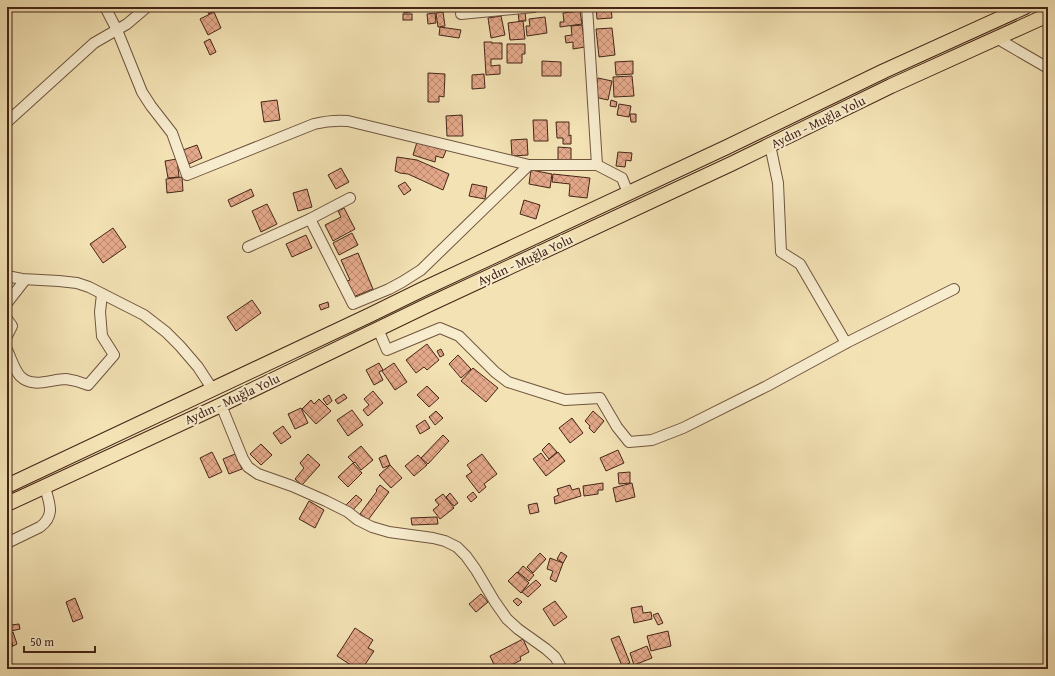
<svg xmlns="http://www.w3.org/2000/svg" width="1055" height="676" viewBox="0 0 1055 676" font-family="'Gentium Book Plus',serif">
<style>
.building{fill:url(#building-cross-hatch);stroke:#452517}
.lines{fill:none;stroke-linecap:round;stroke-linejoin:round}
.minor-casing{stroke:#70543e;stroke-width:12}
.highway-casing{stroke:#452517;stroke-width:16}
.minor{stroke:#f7ecce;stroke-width:10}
.highway{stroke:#f3e2b4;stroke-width:14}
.labels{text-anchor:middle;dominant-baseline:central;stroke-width:4;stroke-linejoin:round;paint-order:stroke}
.street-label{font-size:13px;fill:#452517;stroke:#f7ecce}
</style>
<defs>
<pattern id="building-cross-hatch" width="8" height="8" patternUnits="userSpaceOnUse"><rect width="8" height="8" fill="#e4a98a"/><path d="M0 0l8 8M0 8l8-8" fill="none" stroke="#bb8970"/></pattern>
</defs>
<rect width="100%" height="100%" fill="#f3e2b4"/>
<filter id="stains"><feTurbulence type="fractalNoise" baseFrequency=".005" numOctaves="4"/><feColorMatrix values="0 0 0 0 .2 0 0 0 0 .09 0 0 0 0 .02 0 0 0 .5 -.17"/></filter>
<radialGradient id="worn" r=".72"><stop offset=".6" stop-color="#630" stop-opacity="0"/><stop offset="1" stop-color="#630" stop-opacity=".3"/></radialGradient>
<g class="building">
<polygon points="205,7 220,7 209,14"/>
<polygon points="403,7 415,7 416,11 404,13"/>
<polygon points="596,7 611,7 612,18 597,19"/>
<polygon points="580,11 582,24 560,27 560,22 564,22 563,13"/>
<polygon points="214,12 221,28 208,35 200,19"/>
<polygon points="443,12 445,26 438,27 436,13"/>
<polygon points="518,12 525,12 526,21 519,21"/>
<polygon points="435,13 436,23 428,24 427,14"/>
<rect x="403" y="14" width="9" height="6"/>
<polygon points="501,16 505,35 491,38 488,18"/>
<polygon points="545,17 547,33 527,36 526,26 530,26 529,19"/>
<polygon points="523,21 525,39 510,40 508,23"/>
<polygon points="582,25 585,47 573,49 573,42 566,43 565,36 572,35 571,26"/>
<polygon points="440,27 461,30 459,38 439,35"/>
<polygon points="612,28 615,55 599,57 596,29"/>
<polygon points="210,39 216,52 210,55 204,42"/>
<polygon points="484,42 492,42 492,43 502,43 502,59 491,59 491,66 500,65 500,74 486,75"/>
<polygon points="507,44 525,44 525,54 522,54 522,63 507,63"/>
<polygon points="542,61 561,62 561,76 542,76"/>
<polygon points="633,61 633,74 616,75 615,62"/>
<polygon points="428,73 445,74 444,97 439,96 439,102 428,102"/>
<polygon points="484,74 485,88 472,89 472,75"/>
<polygon points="632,76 634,96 614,97 613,77"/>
<polygon points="598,78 612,81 608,100 594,97"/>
<polygon points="277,100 280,120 264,122 261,102"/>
<polygon points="611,100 617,102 616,107 610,106"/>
<polygon points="619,104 631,106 629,117 617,115"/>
<polygon points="630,114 636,114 636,122 631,122"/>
<polygon points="462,115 463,136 447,136 446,116"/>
<polygon points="533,120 547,120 548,141 534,141"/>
<polygon points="556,122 569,122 569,136 571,135 571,144 563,144 563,138 557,138"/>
<polygon points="418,139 447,148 443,158 436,156 435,162 413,155"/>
<polygon points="527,139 528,155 512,156 511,140"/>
<polygon points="197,145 202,158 189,164 183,150"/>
<polygon points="558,147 571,148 571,163 558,163"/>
<polygon points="618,152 632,153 631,161 626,160 625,167 616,166"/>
<polygon points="397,157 417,160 449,174 443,190 408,174 400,173 395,171"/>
<polygon points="177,159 179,177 168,178 165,161"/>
<polygon points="341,168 349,182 336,189 328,175"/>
<polygon points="531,170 552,174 550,188 529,184"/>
<polygon points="553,174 590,178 587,198 569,196 570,184 552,182"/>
<polygon points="182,177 183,191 167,193 166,179"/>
<polygon points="405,182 411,190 404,195 398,186"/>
<polygon points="472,184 487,187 485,199 469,196"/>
<polygon points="251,189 254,196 231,207 228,200"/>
<polygon points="307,189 312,207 298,211 293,193"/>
<polygon points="524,200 540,205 536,219 520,214"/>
<polygon points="267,204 277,224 261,232 252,211"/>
<polygon points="344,208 355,229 333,241 325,225 341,217 338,211"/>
<polygon points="113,228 126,247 103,263 90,244"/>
<polygon points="352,233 358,245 339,255 333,243"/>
<polygon points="306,235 312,248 292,257 286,244"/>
<polygon points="358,253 373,289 353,297 347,281 350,280 341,260"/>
<polygon points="252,300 261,313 236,331 227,317"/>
<polygon points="328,302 329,307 321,310 319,305"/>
<polygon points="427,344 439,360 427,370 424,367 416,373 406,360"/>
<polygon points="441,349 444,355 440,357 437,351"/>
<polygon points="458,355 471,369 461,378 449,364"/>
<polygon points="379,363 383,370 379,372 383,380 374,385 366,370"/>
<polygon points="394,363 407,382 395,390 382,371"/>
<polygon points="473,368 498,388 486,402 461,381"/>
<polygon points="427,386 439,398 429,407 417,395"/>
<polygon points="373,391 383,403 368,416 363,410 369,405 364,399"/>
<polygon points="344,394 347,398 338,404 335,400"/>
<polygon points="329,395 332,401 327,405 323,399"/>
<polygon points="319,399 331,411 316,424 302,409 311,400 314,404"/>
<polygon points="301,408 308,423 295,429 288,414"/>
<polygon points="352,410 363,425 348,436 337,420"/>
<polygon points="436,411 443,418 435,425 429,417"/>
<polygon points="593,411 604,421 594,433 589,428 590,426 585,421"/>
<polygon points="572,418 583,433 570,443 559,428"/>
<polygon points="425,420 430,428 420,434 416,426"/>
<polygon points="283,426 291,437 281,444 273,433"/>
<polygon points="443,435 449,441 428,464 421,458"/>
<polygon points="549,443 557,452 549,459 542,450"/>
<polygon points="261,444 272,455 261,465 250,454"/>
<polygon points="361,446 373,460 361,470 355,462 354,463 348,457"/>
<polygon points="618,450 624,463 606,471 600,458"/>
<polygon points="212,452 222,472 209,478 200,458"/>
<polygon points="558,452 565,461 546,476 533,459 541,453 547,461"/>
<polygon points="235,454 242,469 229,474 223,459"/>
<polygon points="308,454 320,465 302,485 295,479 304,468 300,463"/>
<polygon points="482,454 497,474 484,484 486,487 479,493 466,476 472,472 467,465"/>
<polygon points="386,455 390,465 383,468 379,458"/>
<polygon points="418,455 427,465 414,476 405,466"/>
<polygon points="353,463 362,473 348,487 338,477"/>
<polygon points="390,465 402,478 391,488 379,475"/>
<polygon points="630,472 630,483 619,484 618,473"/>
<polygon points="603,483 603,490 598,490 598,494 584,496 583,486"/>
<polygon points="632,483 635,497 616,502 613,488"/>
<polygon points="380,485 389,492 368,520 360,514 377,491 376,490"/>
<polygon points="570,485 572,490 579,488 581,496 555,504 554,497 559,495 557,489"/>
<polygon points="473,492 477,497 471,502 467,497"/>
<polygon points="450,493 458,503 454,506 446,497"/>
<polygon points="443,494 454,508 440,519 433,510 439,505 435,500"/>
<polygon points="356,495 362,500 352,511 346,505"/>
<polygon points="309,501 324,510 315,528 299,519"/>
<polygon points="537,503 539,512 530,514 528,505"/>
<polygon points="437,517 438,524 412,525 411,518"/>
<polygon points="561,552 567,556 563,563 557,559"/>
<polygon points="540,553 546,559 533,573 527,567"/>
<polygon points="550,558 563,563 556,582 550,579 553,571 547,569"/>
<polygon points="523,566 534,575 529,581 518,572"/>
<polygon points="517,572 529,583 521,593 508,581"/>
<polygon points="536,580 541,585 528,597 522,592"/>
<polygon points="481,594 488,602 476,612 469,604"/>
<polygon points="75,598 83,618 73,622 66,602"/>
<polygon points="517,598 522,602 518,606 513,601"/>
<polygon points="555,601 567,617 554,626 543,609"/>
<polygon points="642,606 643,613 651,612 652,619 634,623 631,608"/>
<polygon points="658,613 663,623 658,625 653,615"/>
<polygon points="19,624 20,629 11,631 11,625"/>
<polygon points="355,628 373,640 368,648 374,651 362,669 357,669 337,656"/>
<polygon points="668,631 671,646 651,651 647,636"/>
<polygon points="13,632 17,644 13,646 9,634"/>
<polygon points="7,633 13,646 7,649"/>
<polygon points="619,636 630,663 622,666 611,639"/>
<polygon points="523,639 529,652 520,657 521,660 504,669 496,669 490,656"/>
<polygon points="647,646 652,658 634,665 630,653"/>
<polygon points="14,664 16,669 7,669 7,667"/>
</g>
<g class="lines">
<g class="minor-casing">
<g id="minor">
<path d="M105 7 117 30 142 92 151 106 172 133 187 175 314 124C326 121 336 120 348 121L529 165H597"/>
<polyline points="587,7 597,165 622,178 628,193"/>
<polyline points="461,14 534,7"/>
<polyline points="998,39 1048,68"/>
<polyline points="7,122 94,43 127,24 147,7"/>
<polyline points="770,145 778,183 781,252 800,264 846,343"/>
<polyline points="310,219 353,304 389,289 402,282 421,270 529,165"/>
<polyline points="248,247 310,219 350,198"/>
<polyline points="7,276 22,279 59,281 77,283 89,287 144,315 166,332 180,346 198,367 213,390"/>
<polyline points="7,303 25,280"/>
<polyline points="7,319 12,326 7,336"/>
<polyline points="378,329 387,350 440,328 459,336 495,372 508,382 565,400 600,398 617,427 629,442 652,440 683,428 767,386 846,343 954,289"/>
<path d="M7 350C11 358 14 369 20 376 33 389 51 379 66 379 74 380 81 382 88 385L114 355 102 336 100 312 102 294"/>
<polyline points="221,405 243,459 248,467 258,474 292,486 326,501 348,512 358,520 372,527 389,532 433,538 445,541 457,547 466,556 476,570 495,602 507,619 518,629 546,649 555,657 562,669"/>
<path d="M7 543 40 527C56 515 49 503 45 487"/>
</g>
</g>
<g class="highway-casing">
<g id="highway">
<polyline points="7,486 370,315 421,290 727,147 884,71 1025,7"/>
<polyline points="7,504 221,405 428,305 731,164 891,86 1048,15"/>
</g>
</g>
<use href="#minor" class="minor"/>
<use href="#highway" class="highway"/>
</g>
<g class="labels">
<g class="street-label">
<text transform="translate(818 122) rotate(-26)">Aydın - Muğla Yolu</text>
<text transform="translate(525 260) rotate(-25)">Aydın - Muğla Yolu</text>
<text transform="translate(232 399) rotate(-25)">Aydın - Muğla Yolu</text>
</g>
</g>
<rect width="1055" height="676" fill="none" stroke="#f3e2b4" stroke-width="24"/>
<rect x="8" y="8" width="1039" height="660" fill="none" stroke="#452517" stroke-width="2"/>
<rect x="12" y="12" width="1031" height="652" fill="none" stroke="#452517"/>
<path d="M24 646v6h71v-6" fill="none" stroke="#452517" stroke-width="2"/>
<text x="30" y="646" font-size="12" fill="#452517" stroke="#f7ecce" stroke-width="3" paint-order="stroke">50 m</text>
<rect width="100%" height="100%" filter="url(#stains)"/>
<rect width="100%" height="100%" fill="url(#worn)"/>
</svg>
